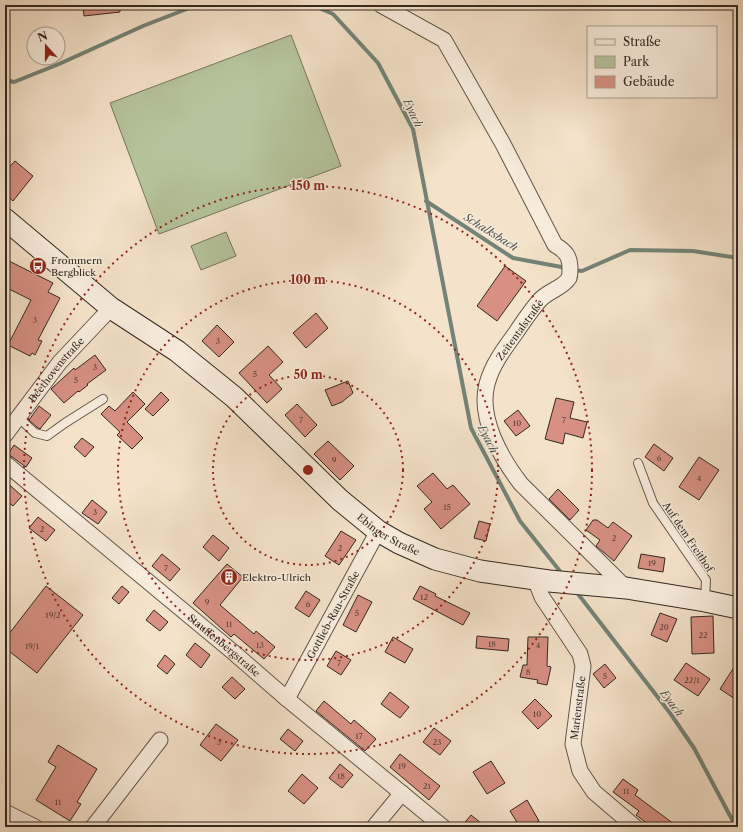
<svg xmlns="http://www.w3.org/2000/svg" width="743" height="832" viewBox="0 0 743 832" font-family="'Libre Caslon Text',serif">
<style>
.green{fill:#b5c49c;stroke:#74765e}
.lines{fill:none;stroke-linecap:round;stroke-linejoin:round}
.stream{stroke:#738377;stroke-width:4}
.building{fill:#d79083;stroke:#332820}
.service-casing{stroke:#63564a;stroke-width:10}
.minor-casing{stroke:#63564a;stroke-width:17}
.secondary-casing{stroke:#332820;stroke-width:23}
.service{stroke:#f8ecdd;stroke-width:8}
.minor{stroke:#f8ecdd;stroke-width:15}
.secondary{stroke:#f8ecdd;stroke-width:21}
.ring{fill:none;stroke:#8f2418;stroke-width:2;stroke-dasharray:2 4}
.labels{text-anchor:middle;dominant-baseline:central;stroke-width:3;stroke-linejoin:round;paint-order:stroke}
.number-label{font-size:8px;fill:#5c4239}
.poi-label{font-size:10px;fill:#332820;stroke:#f8ecdd;text-anchor:start}
.street-label{font-size:10px;fill:#332820;stroke:#f8ecdd}
.water-label{font-size:11px;font-style:italic;fill:#53554c;stroke:#f8ecdd}
.centre{fill:#8f2418;stroke:#f8ecdd;stroke-width:2}
.ring-label{font-size:12px;text-anchor:middle;font-weight:bold;fill:#8f2418;stroke:#f8ecdd;stroke-width:3;stroke-linejoin:round;paint-order:stroke}
</style>
<rect width="100%" height="100%" fill="#f4e2ca"/>
<filter id="stains"><feTurbulence type="fractalNoise" baseFrequency=".005" numOctaves="4"/><feColorMatrix values="0 0 0 0 .2 0 0 0 0 .09 0 0 0 0 .02 0 0 0 .5 -.17"/></filter>
<radialGradient id="worn" r=".72"><stop offset=".6" stop-color="#630" stop-opacity="0"/><stop offset="1" stop-color="#630" stop-opacity=".3"/></radialGradient>
<g class="green">
<polygon points="291,35 341,166 159,234 110,103"/>
<polygon points="226,232 236,256 201,270 191,246"/>
</g>
<g class="lines">
<g class="stream">
<polyline points="312,5 333,14 378,63 413,129 471,428 520,521 563,575"/>
<polyline points="5,80 14,82 59,64 143,26 197,5"/>
<polyline points="426,201 513,258 567,268"/>
<polyline points="574,270 582,271 630,250 693,251 738,258"/>
<polyline points="575,590 670,713 694,748 736,827"/>
</g>
</g>
<g class="building">
<polygon points="83,5 120,5 120,12 84,16"/>
<polygon points="15,161 33,176 13,201 5,194 5,172"/>
<polygon points="5,259 53,283 48,292 60,298 38,340 42,341 35,355 32,353 30,356 8,345 31,300 5,287"/>
<polygon points="505,266 526,281 497,321 477,306"/>
<polygon points="316,313 328,328 306,348 293,333"/>
<polygon points="217,325 234,342 219,357 202,341"/>
<polygon points="268,346 283,362 269,375 282,389 267,403 239,373"/>
<polygon points="95,355 106,370 87,384 88,385 79,392 78,391 64,403 51,389 74,368 75,370"/>
<polygon points="348,381 353,393 342,402 332,406 325,390"/>
<polygon points="133,392 145,404 127,422 143,438 132,449 117,435 120,432 101,414 109,406 115,411"/>
<polygon points="161,392 169,400 153,416 145,409"/>
<polygon points="556,398 574,402 570,418 587,422 583,438 565,433 563,444 545,439"/>
<polygon points="297,404 317,425 305,437 285,415"/>
<polygon points="39,406 51,415 40,429 38,428 29,420"/>
<polygon points="518,410 530,426 516,436 504,421"/>
<polygon points="82,438 94,447 85,457 74,447"/>
<polygon points="328,441 354,466 340,480 314,454"/>
<polygon points="654,444 673,458 664,471 645,457"/>
<polygon points="14,445 32,458 26,467 8,454"/>
<polygon points="699,457 719,470 699,500 679,487"/>
<polygon points="433,473 447,489 453,485 470,504 441,529 424,509 432,502 417,486"/>
<polygon points="5,481 22,496 13,506 5,500"/>
<polygon points="558,489 579,510 570,520 549,499"/>
<polygon points="92,500 107,512 98,524 82,513"/>
<polygon points="38,517 55,530 46,541 29,528"/>
<polygon points="593,520 597,520 608,528 613,522 632,536 614,561 596,546 600,540 586,530"/>
<polygon points="479,521 490,524 486,541 474,538"/>
<polygon points="341,531 356,540 339,565 325,556"/>
<polygon points="213,535 229,548 219,561 203,547"/>
<polygon points="162,554 180,569 170,581 152,566"/>
<polygon points="641,554 665,558 663,572 638,568"/>
<polygon points="227,564 243,577 220,605 254,634 256,631 275,647 264,659 234,634 231,637 193,603"/>
<polygon points="46,586 83,615 37,673 5,648 5,639"/>
<polygon points="122,586 129,592 119,604 112,598"/>
<polygon points="420,586 436,594 435,596 470,613 463,625 413,599"/>
<polygon points="306,591 320,600 309,617 295,608"/>
<polygon points="358,595 372,602 356,632 343,625"/>
<polygon points="154,610 168,622 160,631 146,620"/>
<polygon points="660,613 677,619 667,642 651,635"/>
<polygon points="713,616 714,653 692,654 691,617"/>
<polygon points="477,636 509,639 508,651 476,648"/>
<polygon points="393,637 413,649 405,663 385,652"/>
<polygon points="528,637 548,637 547,666 551,667 547,685 537,683 538,680 520,677 523,665 527,665"/>
<polygon points="195,643 210,655 201,668 186,655"/>
<polygon points="336,651 351,660 341,675 327,666"/>
<polygon points="165,655 175,664 167,674 157,666"/>
<polygon points="738,661 738,701 720,689"/>
<polygon points="686,663 710,679 698,696 674,680"/>
<polygon points="605,664 616,678 604,688 593,674"/>
<polygon points="232,677 245,689 235,699 222,687"/>
<polygon points="390,692 409,707 400,718 381,704"/>
<polygon points="535,699 552,716 538,729 522,712"/>
<polygon points="324,701 351,724 354,720 376,739 365,751 316,711"/>
<polygon points="216,724 238,740 221,761 200,745"/>
<polygon points="434,728 451,741 440,755 423,742"/>
<polygon points="288,729 303,741 295,751 280,739"/>
<polygon points="58,745 97,769 77,802 81,804 70,821 36,800 56,767 48,762"/>
<polygon points="400,754 440,786 429,800 390,767"/>
<polygon points="491,761 505,783 487,794 473,772"/>
<polygon points="340,764 353,775 342,788 329,778"/>
<polygon points="302,774 318,788 304,804 288,791"/>
<polygon points="623,779 638,790 635,795 678,827 652,827 636,815 639,811 613,792"/>
<polygon points="527,800 539,821 529,827 520,827 510,811"/>
<polygon points="471,815 486,827 461,827"/>
</g>
<g class="lines">
<g class="service-casing">
<g id="service">
<polyline points="19,418 35,433 47,436 65,423 103,399"/>
<polyline points="638,463 653,503 706,580 705,600"/>
</g>
</g>
<g class="minor-casing">
<g id="minor">
<path d="M381 5 444 40 503 144 555 245C566 251 570 257 570 269 570 272 570 275 569 278 563 288 548 291 540 300 531 310 523 322 515 334 504 349 492 365 487 384 478 418 501 458 521 484L626 588"/>
<path id="s1" d="M5 435 60 362 111 308"/>
<path id="s2" d="M5 463 233 652 287 699 443 827"/>
<polyline points="535,579 542,597 580,654 583,666 573,744 580,771 594,792 635,827"/>
<path id="s3" d="M287 699 378 531"/>
<polyline points="5,812 35,827"/>
<polyline points="93,827 160,740"/>
<polyline points="374,827 402,793"/>
</g>
</g>
<g class="secondary-casing">
<g id="secondary">
<path id="s4" d="M5 219 111 308 177 351 234 397 340 500 378 531 399 543 435 559 480 571 549 581 626 588 705 601 738 608"/>
</g>
</g>
<use href="#service" class="service"/>
<use href="#minor" class="minor"/>
<use href="#secondary" class="secondary"/>
</g>
<g class="ring">
<circle cx="308" cy="470" r="95"/>
<circle cx="308" cy="470" r="190"/>
<circle cx="308" cy="470" r="284"/>
</g>
<defs>
<g id="bus-disc" transform="scale(0.9)"><circle r="9.5" fill="#8f2418" stroke="#f8ecdd"/><path d="M-5-6H5V4H4V6H2V4H-2V6H-4V4H-5ZM-3.5-4V0h7V-4ZM-3.5 1.2v1.5H-2V1.2ZM2 1.2v1.5H3.5V1.2Z" fill="#fff"/></g>
<g id="building-disc" transform="scale(0.9)"><circle r="9.5" fill="#8f2418" stroke="#f8ecdd"/><path d="M-4-6H4V6H1V3H-1V6H-4ZM-2.5-4.3h1.7v1.8h-1.7ZM.8-4.3h1.7v1.8H.8ZM-2.5-1h1.7V.8h-1.7ZM.8-1h1.7V.8H.8Z" fill="#fff"/></g>
</defs>
<g fill-rule="evenodd">
<use href="#bus-disc" x="38" y="266"/>
<use href="#building-disc" x="229" y="577"/>
</g>
<g class="labels">
<g class="number-label">
<text x="35" y="320">3</text>
<text x="218" y="341">3</text>
<text x="95" y="367">3</text>
<text x="255" y="374">5</text>
<text x="76" y="380">5</text>
<text x="301" y="420">7</text>
<text x="564" y="420">7</text>
<text x="517" y="423">10</text>
<text x="659" y="458">6</text>
<text x="334" y="460">9</text>
<text x="699" y="478">4</text>
<text x="447" y="507">15</text>
<text x="95" y="512">3</text>
<text x="42" y="529">2</text>
<text x="614" y="538">2</text>
<text x="340" y="548">2</text>
<text x="652" y="563">19</text>
<text x="166" y="568">7</text>
<text x="424" y="597">12</text>
<text x="207" y="602">9</text>
<text x="308" y="604">6</text>
<text x="357" y="613">5</text>
<text x="53" y="615">19/2</text>
<text x="229" y="624">11</text>
<text x="664" y="627">20</text>
<text x="703" y="635">22</text>
<text x="492" y="644">18</text>
<text x="260" y="645">13</text>
<text x="538" y="645">4</text>
<text x="32" y="646">19/1</text>
<text x="339" y="663">7</text>
<text x="528" y="672">8</text>
<text x="605" y="676">5</text>
<text x="692" y="680">22/1</text>
<text x="537" y="714">10</text>
<text x="359" y="736">17</text>
<text x="219" y="742">3</text>
<text x="437" y="742">23</text>
<text x="402" y="766">19</text>
<text x="341" y="776">18</text>
<text x="427" y="786">21</text>
<text x="626" y="791">11</text>
<text x="58" y="802">11</text>
</g>
<g class="poi-label">
<text x="51" y="260">Frommern<tspan x="51" dy="12">Bergblick</tspan></text>
<text x="242" y="577">Elektro-Ulrich</text>
</g>
<g class="street-label">
<text transform="translate(520 330) rotate(-54)">Zeitentalstraße</text>
<text stroke="none"><textPath href="#s1" startOffset="83">Beethovenstraße</textPath></text>
<text stroke="none"><textPath href="#s4" startOffset="498">Ebinger Straße</textPath></text>
<text transform="translate(688 537) rotate(56)">Auf dem Freithof</text>
<text stroke="none"><textPath href="#s3" startOffset="96">Gottlieb-Rau-Straße</textPath></text>
<text stroke="none"><textPath href="#s2" startOffset="285">Stauffenbergstraße</textPath></text>
<text transform="translate(578 708) rotate(-83)">Marienstraße</text>
</g>
<g class="water-label">
<text transform="translate(413 113) rotate(65)">Eyach</text>
<text transform="translate(491 232) rotate(32)">Schalksbach</text>
<text transform="translate(488 439) rotate(63)">Eyach</text>
<text transform="translate(672 703) rotate(53)">Eyach</text>
</g>
</g>
<circle cx="308" cy="470" r="6" class="centre"/>
<g class="ring-label">
<text x="308" y="190">150 m</text>
<text x="308" y="284">100 m</text>
<text x="308" y="379">50 m</text>
</g>
<rect width="743" height="832" fill="none" stroke="#f4e2ca" stroke-width="20"/>
<rect x="6" y="6" width="731" height="820" fill="none" stroke="#332820" stroke-width="2"/>
<rect x="10" y="10" width="723" height="812" fill="none" stroke="#332820"/>
<rect x="587" y="26" width="130" height="72" fill="#f8ecdd" stroke="#a99e91"/>
<rect x="595" y="39" width="20" height="6" fill="#f8ecdd" stroke="#a99e91"/>
<text x="623" y="46" font-size="12" fill="#332820">Straße</text>
<rect x="595" y="56" width="20" height="12" fill="#b5c49c" stroke="#a99e91"/>
<text x="623" y="66" font-size="12" fill="#332820">Park</text>
<rect x="595" y="76" width="20" height="12" fill="#d79083" stroke="#a99e91"/>
<text x="623" y="86" font-size="12" fill="#332820">Gebäude</text>
<g transform="translate(46 46) rotate(339)"><circle r="19" fill="#f8ecdd" stroke="#a99e91"/>
<path d="M0-3L7 15L0 10L-7 15Z" fill="#8f2418"/>
<text y="-6" font-size="11" font-weight="bold" text-anchor="middle" fill="#332820">N</text>
</g>
<rect width="100%" height="100%" filter="url(#stains)"/>
<rect width="100%" height="100%" fill="url(#worn)"/>
</svg>
